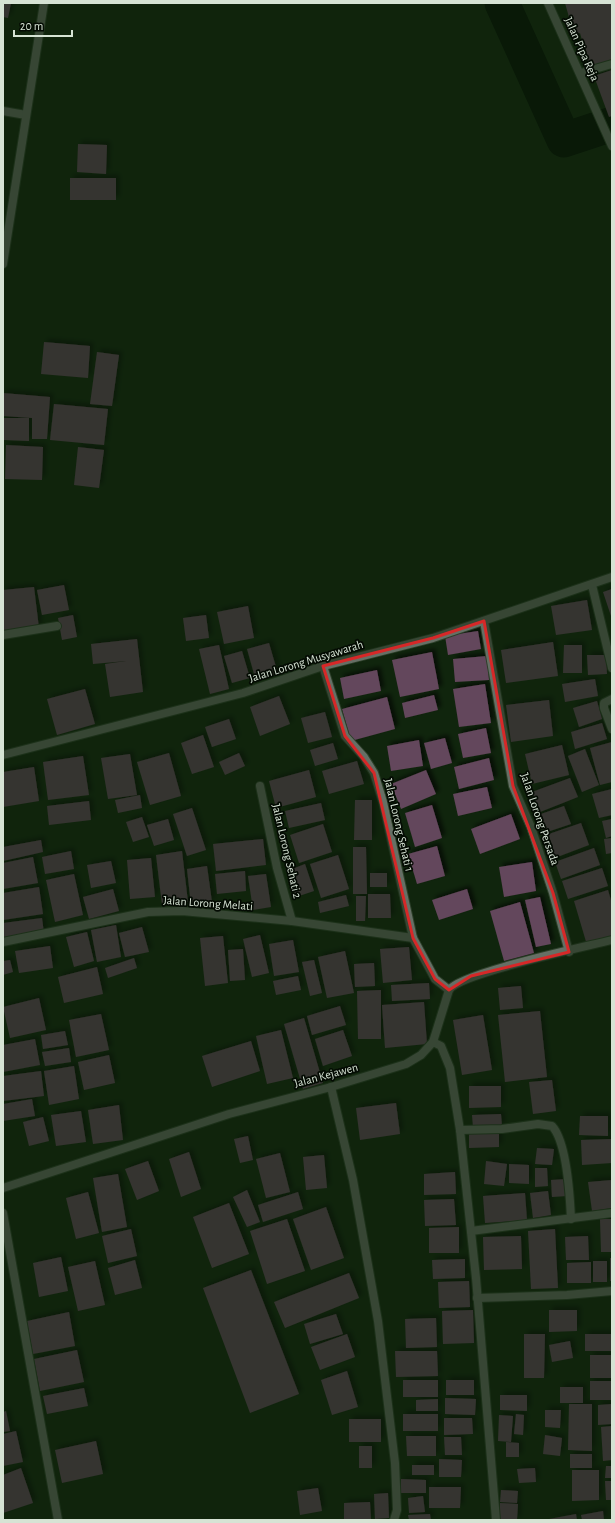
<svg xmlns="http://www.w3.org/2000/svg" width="615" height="1523" viewBox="0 0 615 1523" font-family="'Alegreya Sans',sans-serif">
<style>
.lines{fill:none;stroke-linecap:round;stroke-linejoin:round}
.river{stroke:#010c00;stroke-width:35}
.building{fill:#63465b;filter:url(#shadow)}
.service-casing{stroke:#2c4029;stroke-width:10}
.minor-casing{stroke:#2c4029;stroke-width:10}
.tertiary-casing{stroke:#2c4029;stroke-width:10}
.service{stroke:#666f65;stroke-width:8}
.minor{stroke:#666f65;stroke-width:8}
.tertiary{stroke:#666f65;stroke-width:8}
.marked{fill:none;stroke:#d62828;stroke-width:3;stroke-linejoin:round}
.labels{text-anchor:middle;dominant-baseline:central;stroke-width:3.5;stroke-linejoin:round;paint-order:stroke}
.street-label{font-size:12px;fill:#d6e3d4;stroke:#040b03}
</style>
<defs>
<filter id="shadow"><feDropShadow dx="3.5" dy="-3.5" stdDeviation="2" flood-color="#0009"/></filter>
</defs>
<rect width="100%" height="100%" fill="#10250d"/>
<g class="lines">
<polyline class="river" points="502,3 564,140 612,124"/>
</g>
<g class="building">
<polygon points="3,3 11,3 8,18 3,17"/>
<polygon points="565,3 612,3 612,60 589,66 580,33 574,35"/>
<polygon points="612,70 612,116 609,117 594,76"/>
<polygon points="78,144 107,145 106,174 77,172"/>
<rect x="70" y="178" width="46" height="22"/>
<polygon points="44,342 90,346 88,378 41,374"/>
<polygon points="97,352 119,355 112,406 90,404"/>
<polygon points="3,393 50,397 47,439 32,439 32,418 3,416"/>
<polygon points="54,404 108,409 104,445 50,440"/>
<polygon points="3,418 29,418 29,441 3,440"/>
<polygon points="6,445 43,447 42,480 5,479"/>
<polygon points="78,447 104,450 99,488 74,485"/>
<polygon points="64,585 69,610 42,615 37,590"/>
<polygon points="34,587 39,628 3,632 3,590"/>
<polygon points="612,589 612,619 603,592"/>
<polygon points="587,600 592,630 556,635 551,606"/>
<polygon points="248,606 254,638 224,644 217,612"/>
<polygon points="73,615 77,637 62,640 58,618"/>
<polygon points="206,615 209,638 186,641 183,618"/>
<polygon points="478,631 481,649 448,655 445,636"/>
<polygon points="137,639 143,692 110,697 105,664 126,661 93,664 91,644"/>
<polygon points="553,642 558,676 506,683 501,650"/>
<polygon points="269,643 278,674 256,681 247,649"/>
<polygon points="219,645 229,689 210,694 199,649"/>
<polygon points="564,645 582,645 582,673 563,673"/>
<polygon points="242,651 250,678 232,683 224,656"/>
<polygon points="432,652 439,689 400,697 392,660"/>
<polygon points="587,655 606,655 607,674 588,675"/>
<polygon points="487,656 489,680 455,682 453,659"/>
<polygon points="377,670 381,691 344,699 340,678"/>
<polygon points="595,679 598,696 565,702 562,684"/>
<polygon points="485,684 491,723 459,727 453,689"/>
<polygon points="85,689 95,724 57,735 47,699"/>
<polygon points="434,695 438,710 405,718 402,703"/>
<polygon points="279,696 290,724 260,736 250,707"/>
<polygon points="387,697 395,729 351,741 342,709"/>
<polygon points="549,700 553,736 511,742 506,705"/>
<polygon points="597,701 602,719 579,727 573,708"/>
<polygon points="325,712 332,737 308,743 301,718"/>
<polygon points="229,719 236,739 212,747 205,727"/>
<polygon points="602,723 607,739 575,749 571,732"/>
<polygon points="486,728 491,753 463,758 458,734"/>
<polygon points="203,735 214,767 192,774 181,743"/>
<polygon points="445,738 452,763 431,769 424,743"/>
<polygon points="419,740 423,766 391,771 387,746"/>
<polygon points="612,742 612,782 600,785 590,748"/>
<polygon points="333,743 338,759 315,766 310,750"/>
<polygon points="562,745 569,775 532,784 525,754"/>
<polygon points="585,749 599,785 582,792 568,756"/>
<polygon points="169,753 181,796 150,805 137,762"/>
<polygon points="239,753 245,766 225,775 219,762"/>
<polygon points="130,754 137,795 108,799 101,758"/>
<polygon points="83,756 89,795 48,800 43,762"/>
<polygon points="489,758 494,780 459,789 454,767"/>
<polygon points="357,761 364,784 329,794 322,771"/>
<polygon points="34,767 39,801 3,807 3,772"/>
<polygon points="309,770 316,797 276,808 269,781"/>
<polygon points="426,770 436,794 401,809 391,784"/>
<polygon points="570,778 578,797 540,812 532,792"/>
<polygon points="487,787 492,808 458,816 453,794"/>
<polygon points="612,789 612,815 599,818 592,794"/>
<polygon points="140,795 142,808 118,813 115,800"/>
<polygon points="355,800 372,800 372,840 354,840"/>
<polygon points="89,801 91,820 49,825 47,806"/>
<polygon points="321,803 325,820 289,828 285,811"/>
<polygon points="432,805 442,838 415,847 405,813"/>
<polygon points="564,806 571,824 544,833 538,815"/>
<polygon points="192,808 206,850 187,856 173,814"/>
<polygon points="511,814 520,839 480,854 471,829"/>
<polygon points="142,817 149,837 133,842 126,822"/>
<polygon points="168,819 174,840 154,846 147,825"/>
<polygon points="612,819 612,836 606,838 602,821"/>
<polygon points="581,823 589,845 552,859 543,836"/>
<polygon points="323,824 332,852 299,863 290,835"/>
<polygon points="612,838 612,853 606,854 604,839"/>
<polygon points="263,839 266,865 216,871 213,844"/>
<polygon points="41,840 43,852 3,861 3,847"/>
<polygon points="437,846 445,876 417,884 408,854"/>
<polygon points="353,847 366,847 367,894 353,894"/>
<polygon points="594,848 600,865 561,879 555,862"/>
<polygon points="71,851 74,869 45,874 42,857"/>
<polygon points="182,851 188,902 162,905 156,855"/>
<polygon points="338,855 349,889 321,898 310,864"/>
<polygon points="33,857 38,883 3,889 3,863"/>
<polygon points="151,858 155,897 130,899 127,860"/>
<polygon points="111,861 116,883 91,888 87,865"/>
<polygon points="532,862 536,891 504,897 499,867"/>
<polygon points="305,864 314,891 296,897 287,871"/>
<polygon points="207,866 212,902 191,905 187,869"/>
<polygon points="602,868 608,886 568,899 562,881"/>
<polygon points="245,871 246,891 217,894 215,874"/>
<rect x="370" y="873" width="17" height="14"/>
<polygon points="74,874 83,915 55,922 46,880"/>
<polygon points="266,874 271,907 253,910 248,876"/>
<polygon points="39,887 43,914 3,920 3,893"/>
<polygon points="113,889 119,911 89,919 83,897"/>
<polygon points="467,889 473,909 439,920 432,900"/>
<polygon points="608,890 612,904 612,937 587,945 574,901"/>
<polygon points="368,894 390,894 391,918 368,918"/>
<polygon points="346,895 349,906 320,913 318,902"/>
<polygon points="356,896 366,896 365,921 356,921"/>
<polygon points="540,897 551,944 536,947 525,900"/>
<polygon points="520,902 534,953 504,961 490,911"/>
<polygon points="42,918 44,933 3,938 3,923"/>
<polygon points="116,925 121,957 97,962 91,930"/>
<polygon points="142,927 149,952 125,957 119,933"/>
<polygon points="87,932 94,961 74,967 66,937"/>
<polygon points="260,935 269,973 252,977 243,939"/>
<polygon points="223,936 228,983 205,986 200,938"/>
<polygon points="293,940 299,972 274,976 269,944"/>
<polygon points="50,946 53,968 19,973 15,951"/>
<polygon points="409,947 412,980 383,983 380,949"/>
<polygon points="243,949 245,980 230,981 228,950"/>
<polygon points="345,951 354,993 327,998 318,957"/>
<polygon points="134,958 137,968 108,978 105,968"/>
<polygon points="10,960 13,972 3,975 3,961"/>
<polygon points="314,960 322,993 310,996 302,962"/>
<polygon points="374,963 375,986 355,987 354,964"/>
<polygon points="97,967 103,994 64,1003 58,977"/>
<polygon points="298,976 301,990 276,995 273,981"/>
<polygon points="429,983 430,999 392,1001 391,985"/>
<polygon points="521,986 523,1008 500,1010 498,988"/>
<polygon points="381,990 381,1039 358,1039 357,991"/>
<polygon points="39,998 46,1030 10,1038 3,1007"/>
<polygon points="424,1002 427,1044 385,1048 382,1005"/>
<polygon points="340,1006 346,1025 312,1035 307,1016"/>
<polygon points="540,1011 547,1077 505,1082 498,1015"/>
<polygon points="101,1014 109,1050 76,1057 69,1020"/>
<polygon points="483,1015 492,1070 462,1075 453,1020"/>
<polygon points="304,1018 323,1083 303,1089 284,1024"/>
<polygon points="281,1030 293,1078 267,1084 256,1036"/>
<polygon points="343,1030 352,1056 323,1066 315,1039"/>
<polygon points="65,1031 68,1045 43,1049 41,1035"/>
<polygon points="35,1039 40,1065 3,1072 3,1045"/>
<polygon points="251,1041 260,1071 212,1087 202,1056"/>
<polygon points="69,1048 71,1062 45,1066 42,1052"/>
<polygon points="109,1055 115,1083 84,1090 78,1062"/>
<polygon points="74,1066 79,1099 49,1105 44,1071"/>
<polygon points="41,1071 44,1096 3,1101 3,1076"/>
<polygon points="552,1080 556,1111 533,1114 529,1082"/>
<polygon points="469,1086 501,1086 501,1107 469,1108"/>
<polygon points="32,1099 35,1116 3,1121 3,1104"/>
<polygon points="396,1103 400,1134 360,1140 356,1108"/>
<polygon points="119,1105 123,1140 93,1144 88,1110"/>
<polygon points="81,1111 86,1142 56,1146 51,1115"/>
<polygon points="501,1114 502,1126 473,1128 472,1115"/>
<polygon points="580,1116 608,1116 608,1136 579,1135"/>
<polygon points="43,1117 49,1141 29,1146 23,1122"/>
<polygon points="469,1131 499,1131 499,1147 469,1148"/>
<polygon points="248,1136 253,1160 240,1163 234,1139"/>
<polygon points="612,1139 612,1163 582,1165 581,1140"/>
<polygon points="537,1148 554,1149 552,1165 535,1164"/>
<polygon points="189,1152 201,1189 181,1197 169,1159"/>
<polygon points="280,1153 290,1192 266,1198 256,1159"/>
<polygon points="324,1155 327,1188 306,1190 303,1157"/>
<polygon points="148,1161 159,1191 137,1200 125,1169"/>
<polygon points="486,1161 507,1164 504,1186 484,1184"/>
<polygon points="509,1164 529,1165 529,1184 509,1183"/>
<polygon points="535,1168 547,1168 548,1186 535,1187"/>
<polygon points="455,1172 456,1194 424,1195 424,1174"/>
<polygon points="118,1174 127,1227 102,1232 93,1178"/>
<polygon points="567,1179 568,1196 552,1197 551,1180"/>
<polygon points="612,1180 612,1208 592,1211 588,1182"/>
<polygon points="247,1190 260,1222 247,1227 233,1197"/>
<polygon points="548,1191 551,1215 533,1218 530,1193"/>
<polygon points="88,1192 99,1233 76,1239 66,1198"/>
<polygon points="298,1192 303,1209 263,1222 258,1205"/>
<polygon points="525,1193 527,1220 485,1223 483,1196"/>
<polygon points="454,1199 456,1225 425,1226 424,1200"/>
<polygon points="229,1203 249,1254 212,1268 193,1217"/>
<polygon points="326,1207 344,1258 311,1270 293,1219"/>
<polygon points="287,1219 305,1271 267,1284 250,1231"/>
<polygon points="600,1219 612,1219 612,1252 601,1252"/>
<polygon points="459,1227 459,1253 429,1253 429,1228"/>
<polygon points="131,1229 137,1256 108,1263 102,1236"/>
<polygon points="555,1229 558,1288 531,1289 528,1231"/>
<polygon points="521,1236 522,1269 484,1270 483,1237"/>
<polygon points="588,1236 589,1260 566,1260 565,1237"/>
<polygon points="61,1257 68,1291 39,1297 33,1263"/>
<rect x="610" y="1258" width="2" height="23"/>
<polygon points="465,1259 465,1278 433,1279 432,1260"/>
<polygon points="135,1260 142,1288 115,1295 108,1268"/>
<polygon points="95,1261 105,1305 78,1311 68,1267"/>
<rect x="593" y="1261" width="14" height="21"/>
<polygon points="591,1262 591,1283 567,1283 567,1263"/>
<polygon points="251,1270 299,1394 250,1413 203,1288"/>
<polygon points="349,1273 359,1298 285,1328 274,1302"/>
<polygon points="469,1281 470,1307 439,1308 438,1282"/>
<polygon points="473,1310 474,1343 443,1344 442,1311"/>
<polygon points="549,1310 577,1310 577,1331 549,1332"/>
<polygon points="69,1312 75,1346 33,1354 27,1321"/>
<polygon points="336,1314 343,1334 310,1344 304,1324"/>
<polygon points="436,1318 437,1347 406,1348 405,1319"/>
<polygon points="347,1334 355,1357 320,1370 311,1347"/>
<polygon points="524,1334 545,1334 544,1378 524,1378"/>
<polygon points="585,1334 611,1334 612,1351 585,1351"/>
<polygon points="570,1341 573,1358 552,1362 549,1345"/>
<polygon points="77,1350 84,1382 40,1391 34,1359"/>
<polygon points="395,1351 437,1351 438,1376 396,1377"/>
<rect x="590" y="1355" width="22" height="23"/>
<polygon points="347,1371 358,1407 332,1415 321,1380"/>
<rect x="403" y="1380" width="35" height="17"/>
<rect x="446" y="1380" width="28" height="15"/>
<rect x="590" y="1381" width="22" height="19"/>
<rect x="560" y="1387" width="23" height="16"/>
<polygon points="84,1388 88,1406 47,1414 43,1396"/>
<polygon points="500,1395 527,1395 527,1411 500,1410"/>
<polygon points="445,1398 476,1399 475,1415 445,1414"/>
<polygon points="438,1399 438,1411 416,1411 416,1400"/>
<polygon points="569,1404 592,1404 592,1451 568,1450"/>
<polygon points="612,1404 612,1424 598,1425 598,1405"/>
<polygon points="545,1410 561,1410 560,1428 545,1427"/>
<polygon points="6,1411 10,1431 3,1432 3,1412"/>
<rect x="403" y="1414" width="35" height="17"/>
<polygon points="516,1414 524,1415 523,1435 514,1434"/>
<polygon points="499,1415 513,1416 511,1442 498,1441"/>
<polygon points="444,1418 472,1418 473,1434 444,1435"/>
<rect x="349" y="1419" width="32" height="23"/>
<polygon points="612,1426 612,1460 603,1461 601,1427"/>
<polygon points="16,1431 23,1462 3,1466 3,1434"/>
<polygon points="545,1435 562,1438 560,1456 543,1454"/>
<polygon points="406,1436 436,1436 436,1456 407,1456"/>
<polygon points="444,1437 461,1437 462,1455 445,1455"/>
<polygon points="96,1441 103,1474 62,1483 55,1450"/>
<polygon points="506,1442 519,1443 519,1457 506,1457"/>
<rect x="359" y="1446" width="13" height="22"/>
<rect x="570" y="1454" width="22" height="14"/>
<polygon points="439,1459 462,1460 461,1477 439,1477"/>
<rect x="412" y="1465" width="22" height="10"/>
<polygon points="606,1466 612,1466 612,1478 605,1478"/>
<polygon points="21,1468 33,1503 3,1513 3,1475"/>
<polygon points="535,1468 536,1482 519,1483 517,1469"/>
<polygon points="572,1470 599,1470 599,1500 572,1501"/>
<polygon points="401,1479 426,1480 426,1493 401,1493"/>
<polygon points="605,1481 612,1481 612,1500 606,1500"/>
<polygon points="429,1487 461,1487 460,1508 429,1508"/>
<polygon points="318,1488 322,1511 300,1515 297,1491"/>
<polygon points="501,1490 518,1491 517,1503 500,1502"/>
<polygon points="388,1493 389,1518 375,1519 374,1494"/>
<polygon points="423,1496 425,1512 409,1513 408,1498"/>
<polygon points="370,1502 371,1520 344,1520 344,1503"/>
<polygon points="500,1503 518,1504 517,1520 500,1520"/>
<polygon points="603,1511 604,1520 582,1520 581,1515"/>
<polygon points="430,1514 431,1520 409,1520 408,1515"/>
<polygon points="576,1514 577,1520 549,1520 549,1519"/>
</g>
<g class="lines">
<g class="service-casing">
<polyline id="service" points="3,635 57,626"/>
</g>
<g class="minor-casing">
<g id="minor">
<polyline points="581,73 612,64"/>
<polyline points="3,111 26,115"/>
<polyline points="592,585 612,668"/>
<polyline points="484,621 513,786 531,827 553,893 569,952"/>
<polyline points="323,666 345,736 364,757 374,773 383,802 413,938 435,979 449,990"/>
<polyline points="612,699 604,703 604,708 612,729"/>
<polyline points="3,755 243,693 323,666 433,638 612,577"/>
<polyline points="260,786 277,868 292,921"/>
<polyline points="3,942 148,912 182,911 292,921 413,938"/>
<polyline points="433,1042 441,1046 450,1068 460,1130 476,1278 496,1520"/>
<polyline points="331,1087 353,1180 378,1321 395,1463 397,1510 394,1520"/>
<path d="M460 1130 502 1129 538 1124 552 1126C567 1142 570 1197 571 1219"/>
<polyline points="3,1213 58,1520"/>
<polyline points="471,1231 612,1213"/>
<polyline points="477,1298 567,1295 612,1291"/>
</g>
</g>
<g class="tertiary-casing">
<g id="tertiary">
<polyline points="548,3 612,146"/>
<polyline points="3,264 44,3"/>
<path d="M3 1188 229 1114 331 1087 406 1064 421 1055 433 1042 449 990C460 973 585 947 612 940"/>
</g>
</g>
<use href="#service" class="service"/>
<use href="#minor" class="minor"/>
<use href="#tertiary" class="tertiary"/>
</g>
<path d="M0 0H615V1523H0ZM484 621 513 786 553 893 569 952 471 976 449 990 435 979 413 938 374 773 345 736 323 666 433 638Z" fill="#10250d" fill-opacity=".55" fill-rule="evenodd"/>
<path class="marked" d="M484 621 513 786 553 893 569 952 471 976 449 990 435 979 413 938 374 773 345 736 323 666 433 638Z"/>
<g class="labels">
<g class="street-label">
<text transform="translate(582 49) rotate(66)">Jalan Pipa Reja</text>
<text transform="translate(306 661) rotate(-17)">Jalan Lorong Musyawarah</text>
<text transform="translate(540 819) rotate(71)">Jalan Lorong Persada</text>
<text transform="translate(399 825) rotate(77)">Jalan Lorong Sehati 1</text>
<text transform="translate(287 851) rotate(77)">Jalan Lorong Sehati 2</text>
<text transform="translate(208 903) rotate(4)">Jalan Lorong Melati</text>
<text transform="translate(326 1075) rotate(-15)">Jalan Kejawen</text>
</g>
</g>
<rect width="615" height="1523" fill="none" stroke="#d6e3d4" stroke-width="8"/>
<path d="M14 30v6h58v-6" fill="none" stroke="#d6e3d4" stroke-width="2"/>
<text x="20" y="30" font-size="12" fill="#d6e3d4" stroke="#040b03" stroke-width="3" paint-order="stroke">20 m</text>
</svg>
